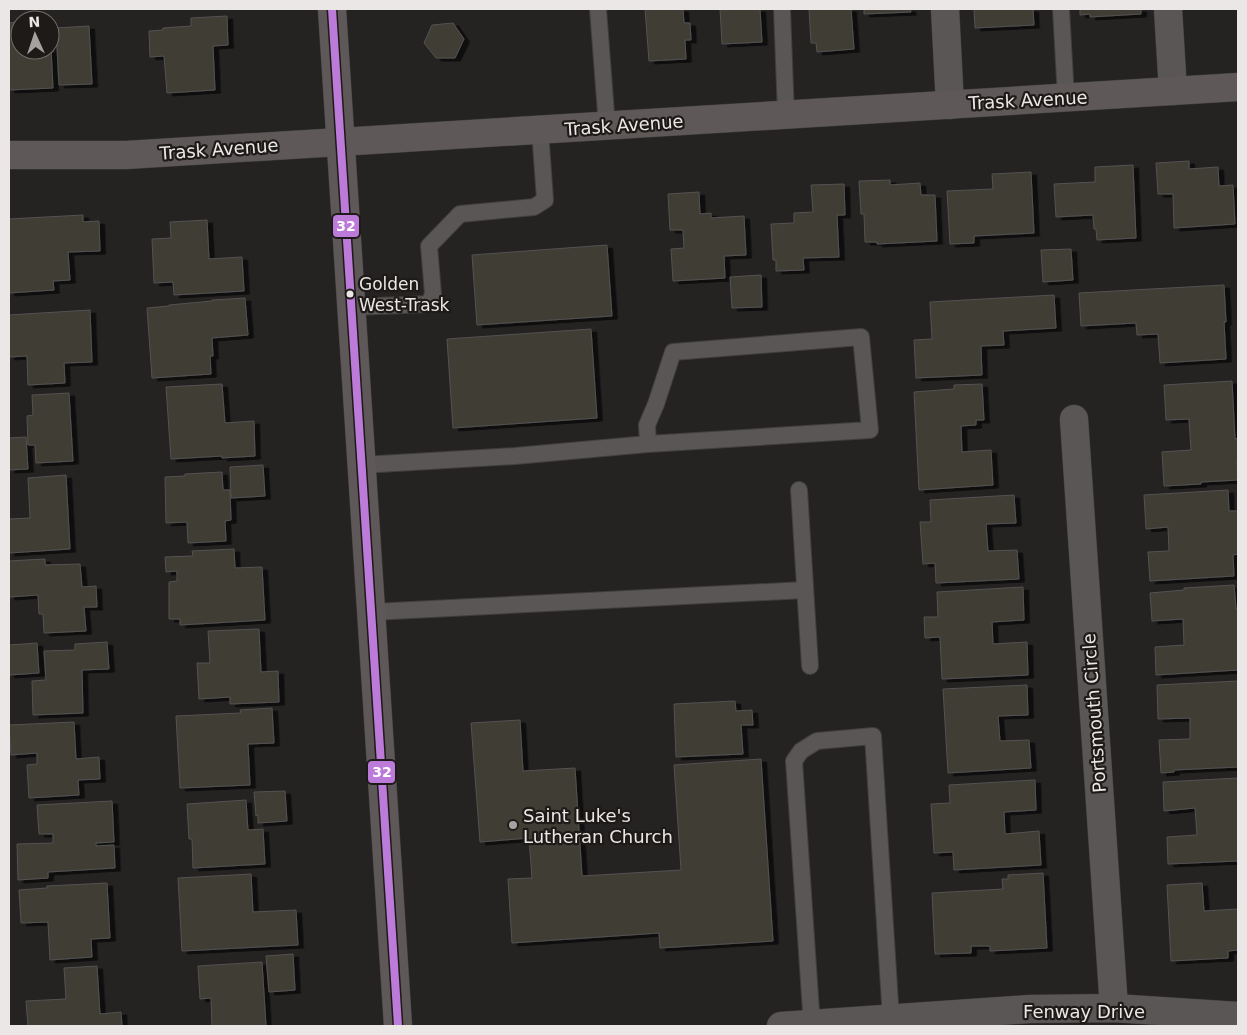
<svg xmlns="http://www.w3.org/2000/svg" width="1247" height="1035" viewBox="0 0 1247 1035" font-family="'DejaVu Sans',sans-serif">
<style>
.building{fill:#403c36;stroke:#535251;filter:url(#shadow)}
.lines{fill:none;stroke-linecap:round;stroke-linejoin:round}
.lane-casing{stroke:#403e3e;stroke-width:18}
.street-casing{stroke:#403e3e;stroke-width:29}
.secondary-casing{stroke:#403e3e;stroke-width:29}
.lane{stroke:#5b5656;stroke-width:16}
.street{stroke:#5b5656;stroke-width:28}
.secondary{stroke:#5e5958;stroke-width:28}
.bus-1-casing{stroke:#1d1a18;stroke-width:11}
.bus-1{stroke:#bd7bd9;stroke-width:8}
.bus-dot{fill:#eae7e6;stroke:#1d1a18;stroke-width:2}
.poi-dot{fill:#a5a2a1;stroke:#1d1a18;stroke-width:2}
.labels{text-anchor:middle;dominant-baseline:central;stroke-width:4.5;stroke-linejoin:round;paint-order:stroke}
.bus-label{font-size:17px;fill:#eae7e6;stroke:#1d1a18;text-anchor:start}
.street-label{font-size:18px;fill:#eae7e6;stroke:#1d1a18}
.poi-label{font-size:18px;fill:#eae7e6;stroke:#1d1a18;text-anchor:start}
.line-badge{stroke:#1d1a18;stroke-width:2}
.badge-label{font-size:14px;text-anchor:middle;font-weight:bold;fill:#fff}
</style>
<defs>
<filter id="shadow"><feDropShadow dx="5.5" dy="3" stdDeviation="0" flood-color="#0009"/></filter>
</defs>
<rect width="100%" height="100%" fill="#252322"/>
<g class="building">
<polygon points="645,9 683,9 684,23 690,23 691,40 685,40 686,59 649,61"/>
<polygon points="720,9 760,9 762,42 722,44"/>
<polygon points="809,9 851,9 854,49 817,52 816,43 811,43"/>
<polygon points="864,9 910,9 911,12 864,14"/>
<polygon points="974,9 1033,9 1034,25 975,28"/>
<polygon points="1080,9 1141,9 1141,14 1090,17 1090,14 1080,15"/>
<polygon points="227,16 228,45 213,46 215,90 167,93 164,56 150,57 149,31 163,30 163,28 191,26 191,18"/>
<polygon points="20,22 20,50 50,50 50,29 53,88 9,90 9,23"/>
<polygon points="453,23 464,39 455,58 436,58 424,43 432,25"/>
<polygon points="89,26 92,84 59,85 56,28"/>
<polygon points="1189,161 1189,169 1218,167 1219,186 1233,185 1235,224 1174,228 1173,194 1158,194 1156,163"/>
<polygon points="1133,165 1136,238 1097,240 1096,229 1094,229 1093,215 1056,217 1054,184 1095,182 1095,167"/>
<polygon points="1031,172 1034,233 974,236 974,243 950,244 947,191 993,189 992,174"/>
<polygon points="890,180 890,185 920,183 921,195 935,195 937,241 877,244 877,242 865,242 864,214 861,214 859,181"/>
<polygon points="844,184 845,215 837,215 839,257 803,258 804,270 776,271 776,260 773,260 771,224 794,223 794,213 813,212 811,185"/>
<polygon points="699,192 700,214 711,213 711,218 744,216 746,255 724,256 725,278 673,281 671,249 684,248 683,230 670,230 668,194"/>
<polygon points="83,215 83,222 99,221 100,251 68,252 70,280 53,281 54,290 9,293 9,219"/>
<polygon points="207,220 209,259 242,257 244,291 174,295 173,282 154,283 152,239 171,238 170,222"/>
<polygon points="607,245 612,316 477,325 472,255"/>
<polygon points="1071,249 1073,280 1043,282 1041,250"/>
<polygon points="761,275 762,307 732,308 730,277"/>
<polygon points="1224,285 1226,322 1224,322 1226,359 1160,363 1158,334 1137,335 1136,323 1081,326 1079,293"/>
<polygon points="1054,295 1056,328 1003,331 1004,345 981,346 982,375 916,378 914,340 932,339 930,302"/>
<polygon points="245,298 248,335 212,338 213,356 210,356 211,374 152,378 147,308 169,306 169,305 212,301 212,300"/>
<polygon points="90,310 92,362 64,363 65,383 28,385 27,356 9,357 9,315"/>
<polygon points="591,329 597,418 453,428 447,339"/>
<polygon points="1232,381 1235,439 1238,438 1238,461 1237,461 1238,480 1201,482 1201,484 1164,486 1162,452 1191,450 1189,419 1166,420 1164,385"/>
<polygon points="222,384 225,423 254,421 255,456 222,458 222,456 171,459 166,387"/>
<polygon points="982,384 984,420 976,420 976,425 961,426 962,452 991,450 993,485 919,490 914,392 954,389 954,385"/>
<polygon points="69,393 73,461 36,463 35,445 28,445 27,416 33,415 32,395"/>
<polygon points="26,437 28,469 9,470 9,438"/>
<polygon points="263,465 265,496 231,498 230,467"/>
<polygon points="222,472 223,490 230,490 231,520 225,521 226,541 188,543 187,522 166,523 165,477 185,476 185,474"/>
<polygon points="66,475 70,549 9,553 9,519 30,518 28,478"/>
<polygon points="1228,490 1229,511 1238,511 1238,554 1233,555 1234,576 1150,581 1148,552 1169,551 1168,527 1146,529 1144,495"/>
<polygon points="1014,495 1016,523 986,524 988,551 1017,550 1019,579 936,583 935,563 923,564 920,522 931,522 930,500"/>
<polygon points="234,549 235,568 262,567 265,620 180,625 180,619 169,619 169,582 177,581 177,571 166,572 165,557 193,556 192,551"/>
<polygon points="45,559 45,565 80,564 82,587 96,586 97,607 84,607 86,631 44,633 43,614 39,614 38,595 9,597 9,561"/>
<polygon points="1234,585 1236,609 1238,608 1238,670 1156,675 1155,647 1184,645 1183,619 1152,621 1150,593 1184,590 1184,588"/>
<polygon points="1023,587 1024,620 992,622 993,644 1027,642 1028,675 942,679 940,637 925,638 924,617 938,617 937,592"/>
<polygon points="259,629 261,672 278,671 279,702 230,704 230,697 199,699 197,663 210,663 208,631"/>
<polygon points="107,642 109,669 82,670 83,713 33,715 32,681 46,680 44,651 75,650 75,644"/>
<polygon points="37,643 39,673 9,675 9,645"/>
<polygon points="1238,681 1238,767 1174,770 1174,772 1161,773 1159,740 1190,739 1190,718 1158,719 1157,685"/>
<polygon points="1027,685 1028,715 998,716 1000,741 1029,740 1031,768 948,773 943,689"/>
<polygon points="735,701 736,711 752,710 753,725 741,725 743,754 676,757 674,704"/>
<polygon points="272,708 274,743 248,744 250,785 180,788 176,716 241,713 240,710"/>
<polygon points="520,720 523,771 575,768 582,876 681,870 674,765 761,759 773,941 660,948 659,933 512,943 508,879 532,878 529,838 480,842 471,723"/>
<polygon points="74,722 76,759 99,757 100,779 78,780 79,795 29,798 27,765 37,764 37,753 11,755 9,725"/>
<polygon points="1238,778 1238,861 1168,864 1167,837 1197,835 1195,808 1164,811 1163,782"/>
<polygon points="1035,780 1036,810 1004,812 1005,834 1039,831 1041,865 954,870 953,852 934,853 931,804 950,803 949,785"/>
<polygon points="285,791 287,821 258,823 258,815 256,816 254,792"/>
<polygon points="246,800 248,830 263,829 265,864 193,868 192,839 189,839 187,804"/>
<polygon points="112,801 114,842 96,843 96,846 114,845 115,868 48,872 48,878 18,880 17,844 53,843 53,834 39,834 37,805"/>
<polygon points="1043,873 1047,948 990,951 990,946 971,946 971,953 935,954 932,893 1003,889 1002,879 1008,879 1008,875"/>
<polygon points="251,874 253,912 296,910 298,945 182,951 178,878"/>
<polygon points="107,883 110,938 91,939 92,957 50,960 48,922 21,923 19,890 47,888 47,886"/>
<polygon points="1202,883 1204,911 1238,909 1238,950 1228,951 1228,958 1171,961 1167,885"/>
<polygon points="293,954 295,990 269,992 266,956"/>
<polygon points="262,962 266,1026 212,1026 211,998 200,999 198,966"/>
<polygon points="97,966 100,1014 121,1012 122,1026 28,1026 26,1001 66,999 64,968"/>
</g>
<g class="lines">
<g class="lane-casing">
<g id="lane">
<polyline points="598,9 607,126"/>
<polyline points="782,9 786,115"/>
<polyline points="1061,9 1066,98"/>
<polyline points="351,307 429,304 433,294 429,246 460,214 534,207 545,200 540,130"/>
<polyline points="362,465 515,456 648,444 870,430 861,337 673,352 656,404 647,425 648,444"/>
<polyline points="799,490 810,666"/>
<polyline points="372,612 805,590"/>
<polyline points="812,1026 794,761 801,751 817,741 873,736 891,1019"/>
</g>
</g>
<g class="street-casing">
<g id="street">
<polyline points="945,9 950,105"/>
<polyline points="1168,9 1173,91"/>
<polyline points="1074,419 1114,1008"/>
<polyline points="781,1026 1030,1009 1114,1008 1238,1016"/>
</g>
</g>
<g class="secondary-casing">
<g id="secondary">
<polyline points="332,9 398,1026"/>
<polyline points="9,155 126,155 1238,87"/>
</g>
</g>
<use href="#lane" class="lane"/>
<use href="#street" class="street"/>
<use href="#secondary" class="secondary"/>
<g class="bus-1-casing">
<polyline id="bus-1" points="332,9 398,1026"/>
</g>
<use href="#bus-1" class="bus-1"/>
</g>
<circle class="bus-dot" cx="350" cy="294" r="4.5"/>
<circle class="poi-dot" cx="513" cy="825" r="5"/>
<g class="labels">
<g class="bus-label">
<text x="359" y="284">Golden<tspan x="359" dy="21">West-Trask</tspan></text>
</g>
<g class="street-label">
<text transform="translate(1028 100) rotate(-3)">Trask Avenue</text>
<text transform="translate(624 125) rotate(-4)">Trask Avenue</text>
<text transform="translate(219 149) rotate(-4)">Trask Avenue</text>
<text transform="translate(1094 713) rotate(-94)">Portsmouth Circle</text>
<text x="1084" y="1011">Fenway Drive</text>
</g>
<g class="poi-label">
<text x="523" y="815">Saint Luke's<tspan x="523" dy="21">Lutheran Church</tspan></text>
</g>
</g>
<g class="line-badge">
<rect x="332" y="214" width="28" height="24" rx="5" fill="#bd7bd9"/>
<rect x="367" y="760" width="29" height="24" rx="5" fill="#bd7bd9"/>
</g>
<g class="badge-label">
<text x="346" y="231">32</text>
<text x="382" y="777">32</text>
</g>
<rect width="1247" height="1035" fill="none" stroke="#eae7e6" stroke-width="20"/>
<g transform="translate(35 35) rotate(357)"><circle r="24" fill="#1d1a18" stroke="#6f6c6a"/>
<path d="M0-4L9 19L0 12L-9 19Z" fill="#a5a2a1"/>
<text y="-8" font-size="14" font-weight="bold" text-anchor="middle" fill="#eae7e6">N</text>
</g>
</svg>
